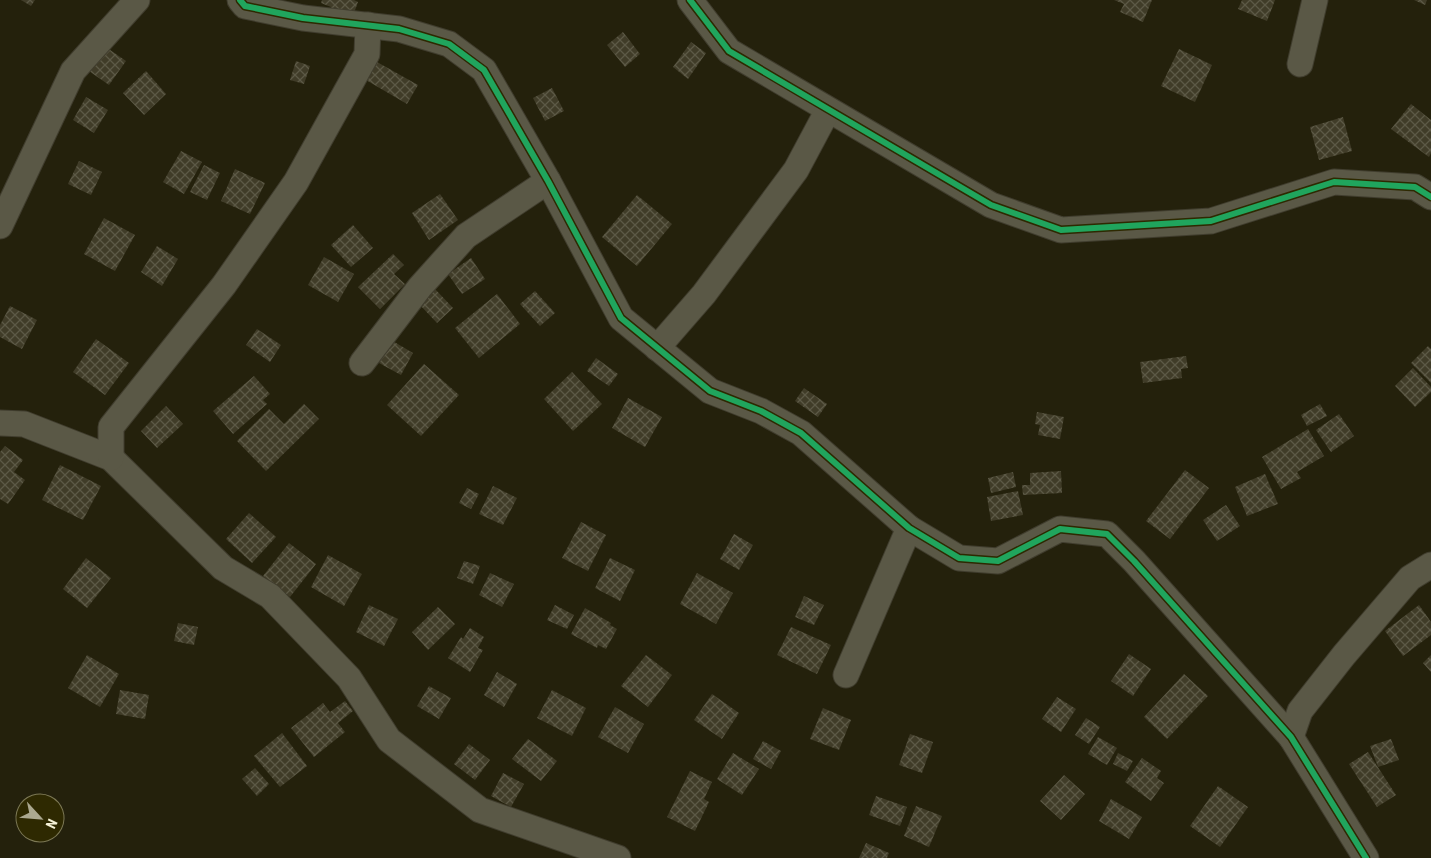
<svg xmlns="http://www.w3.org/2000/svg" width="1431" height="858" viewBox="0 0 1431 858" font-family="'Roboto Condensed',sans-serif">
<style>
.building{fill:url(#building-cross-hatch)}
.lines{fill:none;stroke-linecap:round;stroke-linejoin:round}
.street-casing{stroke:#403d2e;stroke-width:27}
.street{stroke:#5a5846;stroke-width:25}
.cycleway-casing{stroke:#2e2901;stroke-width:9}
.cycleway{stroke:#20a55d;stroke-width:6}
</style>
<defs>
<pattern id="building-cross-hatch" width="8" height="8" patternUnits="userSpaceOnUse" patternTransform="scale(1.25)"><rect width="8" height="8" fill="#403c28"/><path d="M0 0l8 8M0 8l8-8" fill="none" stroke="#5c5946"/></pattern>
</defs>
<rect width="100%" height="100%" fill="#24210c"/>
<g class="building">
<polygon points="21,0 35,0 31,6"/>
<polygon points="322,0 354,0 358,2 351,21 329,12 331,7 321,3"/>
<polygon points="1114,0 1152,0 1143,22 1120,12 1124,4"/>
<polygon points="1242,0 1275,0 1267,21 1238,9"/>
<polygon points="1414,0 1427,0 1425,5"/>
<polygon points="623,32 640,54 625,67 607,45"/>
<polygon points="691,42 706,53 688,79 673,67"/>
<polygon points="103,45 126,61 109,85 86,69"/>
<polygon points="1179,49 1212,65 1195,102 1161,86"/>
<polygon points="296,61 310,66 304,84 290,80"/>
<polygon points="377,62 418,85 407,104 366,80"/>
<polygon points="146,71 166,94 144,115 123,93"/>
<polygon points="552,88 564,111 545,121 533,98"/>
<polygon points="86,97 108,110 94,133 73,120"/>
<polygon points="1411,104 1431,120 1431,153 1429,157 1391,129"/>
<polygon points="1343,117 1352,151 1319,160 1310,127"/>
<polygon points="181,151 202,162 184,194 163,182"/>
<polygon points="79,161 102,172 91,195 68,184"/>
<polygon points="204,165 220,173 207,200 190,192"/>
<polygon points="235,169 265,183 250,214 221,201"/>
<polygon points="440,194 458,220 429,240 412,213"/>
<polygon points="637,195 672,224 637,266 602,237"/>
<polygon points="104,218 135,235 115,271 84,254"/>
<polygon points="353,225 373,248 351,267 331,245"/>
<polygon points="157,246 178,259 162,286 141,272"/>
<polygon points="393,254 404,265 394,274 405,284 380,309 358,287"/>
<polygon points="324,257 354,274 338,302 308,285"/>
<polygon points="471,258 485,279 462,294 448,274"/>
<polygon points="435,289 453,308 437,323 419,304"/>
<polygon points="535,291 555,313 540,326 520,304"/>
<polygon points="497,294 520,324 479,358 455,328"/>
<polygon points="10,306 37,320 22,349 0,337 0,325"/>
<polygon points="257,329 281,345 270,362 246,345"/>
<polygon points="96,339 129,363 105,395 73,372"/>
<polygon points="391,340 413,353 401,375 379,363"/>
<polygon points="1428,346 1431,349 1431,383 1411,363"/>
<polygon points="1186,356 1188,368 1181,369 1182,378 1143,383 1140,362"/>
<polygon points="596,358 618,374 609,386 587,371"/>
<polygon points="424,364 459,395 421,436 387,405"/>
<polygon points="1413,368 1431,387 1431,392 1415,407 1395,386"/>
<polygon points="572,372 602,404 573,431 544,399"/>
<polygon points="254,376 270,394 263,400 267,404 233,434 213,411"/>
<polygon points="804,388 827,404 818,417 795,401"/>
<polygon points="628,398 662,417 645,447 612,428"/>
<polygon points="304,404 319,419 266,471 237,441 269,409 284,424"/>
<polygon points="1320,404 1327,416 1307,426 1301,415"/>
<polygon points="166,406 183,424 157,448 141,431"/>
<polygon points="1037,412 1064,417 1060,439 1038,435 1040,425 1035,424"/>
<polygon points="1339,414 1354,436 1331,452 1316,430"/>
<polygon points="1308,429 1324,456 1297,472 1301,478 1281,489 1262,457"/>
<polygon points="5,446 23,460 14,472 25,480 8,504 0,499 0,452"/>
<polygon points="60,465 101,486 83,520 42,500"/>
<polygon points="1185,470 1209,488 1170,539 1146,521"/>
<polygon points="1061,471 1062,493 1023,495 1022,485 1030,485 1030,473"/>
<polygon points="1013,472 1016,487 991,493 988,478"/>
<polygon points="1265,474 1278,504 1247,516 1235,487"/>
<polygon points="493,486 517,498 503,525 479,514"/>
<polygon points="467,488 479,494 471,509 459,503"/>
<polygon points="1018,491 1023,515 991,521 987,497"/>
<polygon points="1226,505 1240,526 1217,541 1203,520"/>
<polygon points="249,513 276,537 252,563 226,539"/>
<polygon points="581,522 606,535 588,571 562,558"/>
<polygon points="734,534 753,545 739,570 720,559"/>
<polygon points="289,543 316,564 290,597 263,576"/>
<polygon points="328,555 362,574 344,606 311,587"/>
<polygon points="86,558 111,578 87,608 63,589"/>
<polygon points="610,558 635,570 620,601 595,588"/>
<polygon points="464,561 480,566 473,584 457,578"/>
<polygon points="490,573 514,584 502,607 479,595"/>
<polygon points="697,573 733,593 716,624 680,604"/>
<polygon points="804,596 824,605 814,625 795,617"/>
<polygon points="369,605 398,619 384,646 356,632"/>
<polygon points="555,605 574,615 567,629 547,620"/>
<polygon points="1419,605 1431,622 1431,635 1403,656 1385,631"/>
<polygon points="438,607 455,624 428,650 412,632"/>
<polygon points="585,608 611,623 610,625 617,629 606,649 598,645 597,648 571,634"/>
<polygon points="178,623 198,627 194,645 174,641"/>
<polygon points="791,627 831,645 817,674 777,655"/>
<polygon points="470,628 484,637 478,648 483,650 470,672 448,658 461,637 463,639"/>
<polygon points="1129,654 1151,669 1133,696 1111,681"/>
<polygon points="87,655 119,674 100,707 68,688"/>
<polygon points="646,655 672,675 648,707 621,686"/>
<polygon points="1431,655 1431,672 1423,663"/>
<polygon points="497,672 517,684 504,707 484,695"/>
<polygon points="1184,674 1208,696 1167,739 1144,717"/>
<polygon points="429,686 451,698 439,719 417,706"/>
<polygon points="120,690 149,695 145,719 116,714"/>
<polygon points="552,690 586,708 572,736 537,718"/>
<polygon points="712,694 739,713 722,739 694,720"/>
<polygon points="1057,697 1076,709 1061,732 1042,719"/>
<polygon points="345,701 353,711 338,723 345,732 314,757 291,728 323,703 330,712"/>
<polygon points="615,707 644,724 628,753 598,737"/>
<polygon points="823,708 851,720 839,750 810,739"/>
<polygon points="1086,718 1100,727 1089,744 1075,735"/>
<polygon points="282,733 307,766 280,787 254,756"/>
<polygon points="910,734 933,742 922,773 899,765"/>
<polygon points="1098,737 1117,748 1107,765 1088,754"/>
<polygon points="528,739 557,761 541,781 512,759"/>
<polygon points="1391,739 1399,760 1378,767 1370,746"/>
<polygon points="763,741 781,751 771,769 753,759"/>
<polygon points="469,744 490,760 475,780 454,764"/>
<polygon points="1368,752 1396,795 1377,807 1349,764"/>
<polygon points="733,753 759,769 742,795 717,779"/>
<polygon points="1118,753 1133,761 1127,771 1113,764"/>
<polygon points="1142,758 1161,771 1157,778 1164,783 1151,801 1125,782"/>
<polygon points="255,768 269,784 257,796 242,779"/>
<polygon points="690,771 712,782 704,799 709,802 695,831 667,817"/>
<polygon points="503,773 524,784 511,807 491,796"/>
<polygon points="1064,775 1085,794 1061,820 1040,801"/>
<polygon points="1218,786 1248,807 1220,847 1190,826"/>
<polygon points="876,796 907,807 900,826 869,815"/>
<polygon points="1111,799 1142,817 1129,839 1099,821"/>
<polygon points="916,806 942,816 929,847 904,836"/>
<polygon points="866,843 889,853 887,858 859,858"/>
</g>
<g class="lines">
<g class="street-casing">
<g id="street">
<polyline points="240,0 245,6 303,18 399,29 449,44 484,70 548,181 621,318 710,391 761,411 801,433 909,528 959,558 998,561 1060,529 1107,534 1134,561 1291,737 1366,858"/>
<polyline points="690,0 729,51 991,205 1061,230 1211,221 1334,182 1415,187 1431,197"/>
<polyline points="1300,64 1315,0"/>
<polyline points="0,226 73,71 137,0"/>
<polyline points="657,348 704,294 796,170 828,110"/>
<polyline points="362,363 420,287 466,236 548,181"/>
<polyline points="0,423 24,424 111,458 223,568 270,596 349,678 389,740 480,810 618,858"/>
<polyline points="111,458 111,427 224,285 296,182 367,54 368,25"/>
<polyline points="846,675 909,528"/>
<polyline points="1291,737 1300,711 1344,655 1410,578 1431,565"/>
</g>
</g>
<use href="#street" class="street"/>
<g class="cycleway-casing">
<g id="cycleway">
<polyline points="240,0 245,6 303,18 399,29 449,44 484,70 548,181 621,318 710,391 761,411 801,433 909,528 959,558 998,561 1060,529 1107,534 1134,561 1291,737 1366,858"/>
<polyline points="690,0 729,51 991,205 1061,230 1211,221 1334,182 1415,187 1431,197"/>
</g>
</g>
<use href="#cycleway" class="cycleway"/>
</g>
<g transform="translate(40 818) rotate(116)"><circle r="24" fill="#2e2901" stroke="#7d7956"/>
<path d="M0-4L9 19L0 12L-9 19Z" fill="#aba88f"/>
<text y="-8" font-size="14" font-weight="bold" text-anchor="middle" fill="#f4f1d6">N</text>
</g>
</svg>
